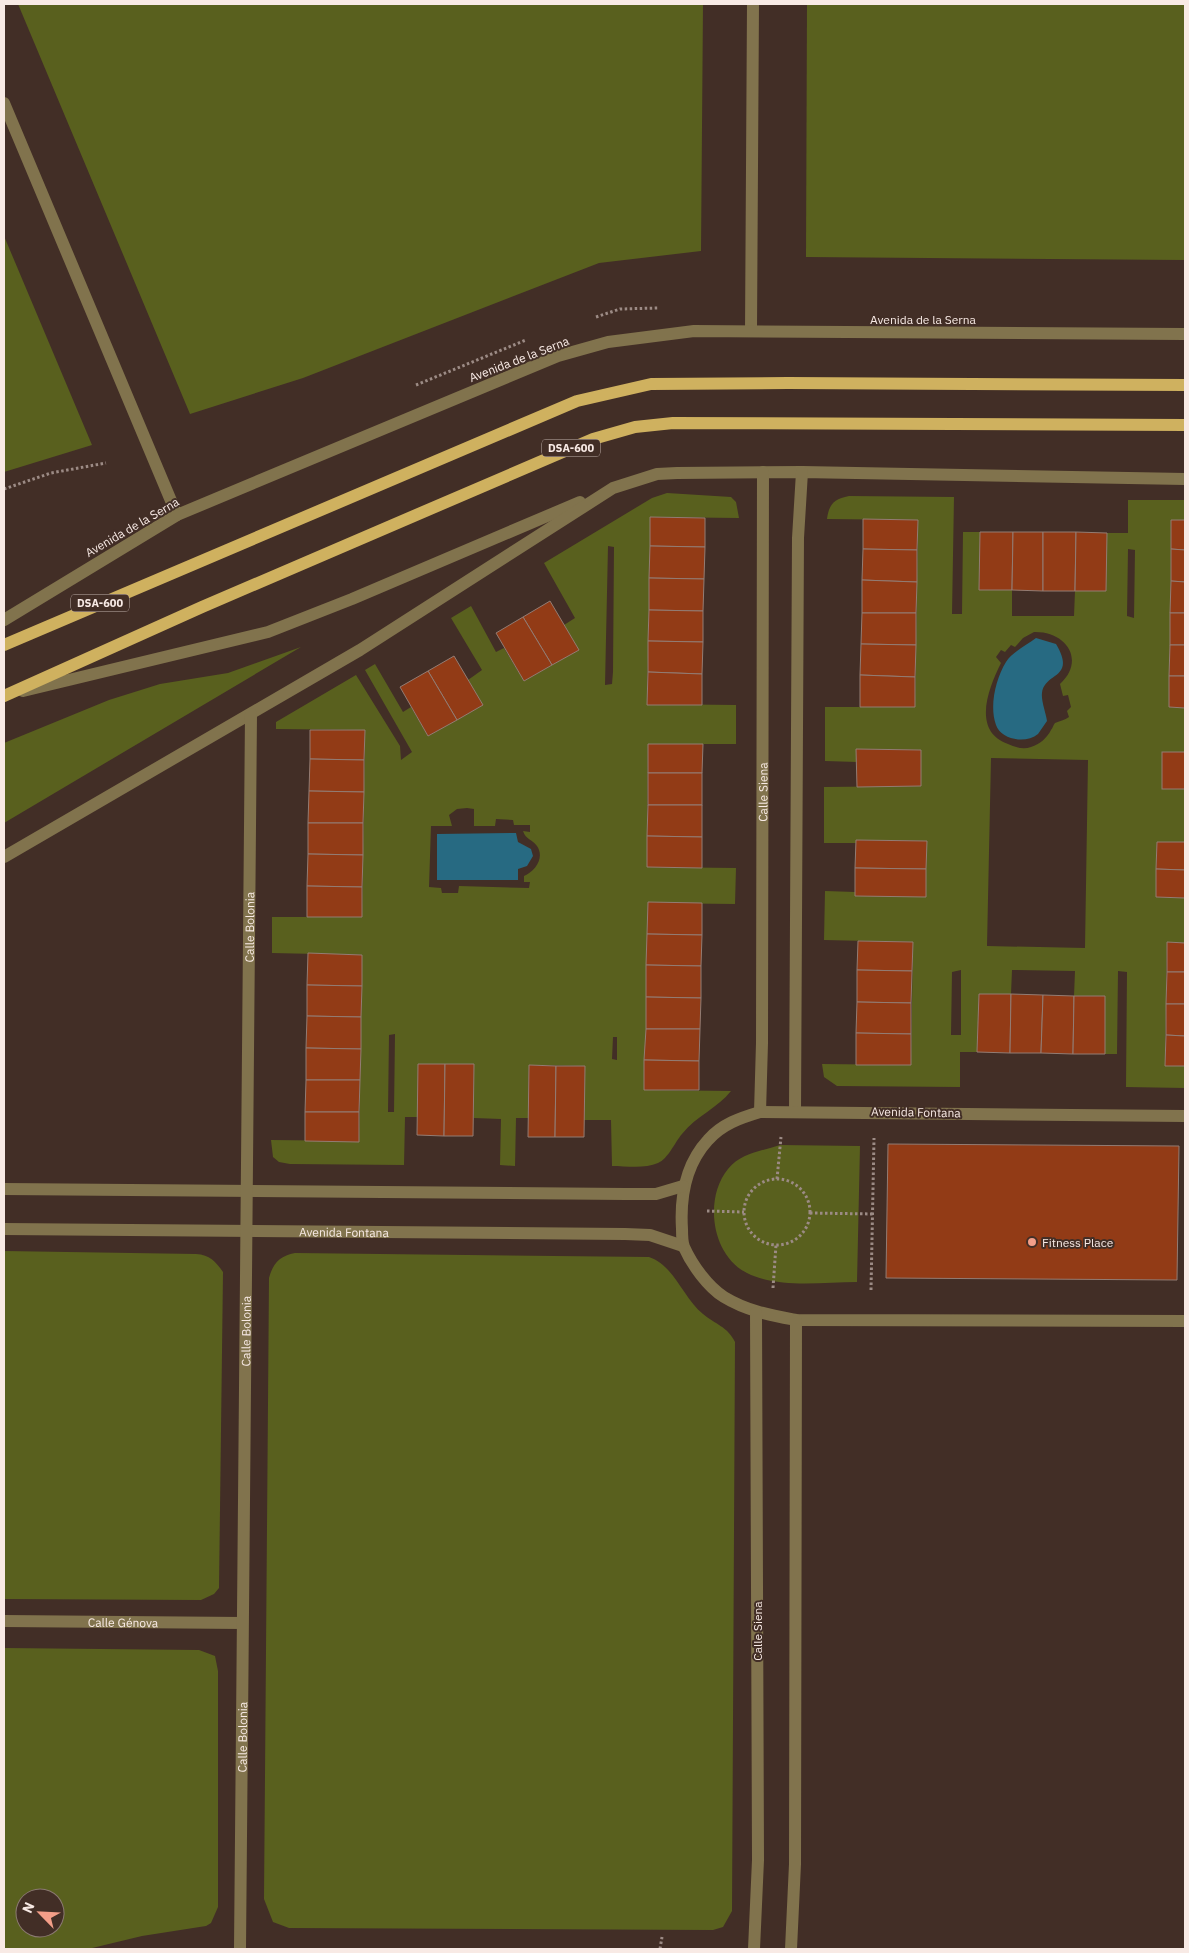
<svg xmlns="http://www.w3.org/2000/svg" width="1189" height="1953" viewBox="0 0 1189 1953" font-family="'IBM Plex Sans',sans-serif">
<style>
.green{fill:#59601e;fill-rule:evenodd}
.water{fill:#276a82}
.building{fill:#923b16;stroke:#937c73}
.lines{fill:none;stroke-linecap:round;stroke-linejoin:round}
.path{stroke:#9c8b85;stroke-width:3;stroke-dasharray:2.5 2.5;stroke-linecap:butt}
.minor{stroke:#81734d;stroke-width:12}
.major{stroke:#cfb15f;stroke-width:12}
.poi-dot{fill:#f49e88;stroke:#422e26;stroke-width:2}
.labels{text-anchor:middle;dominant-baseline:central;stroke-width:4;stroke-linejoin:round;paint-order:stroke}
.shield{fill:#422e26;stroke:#c1b2ac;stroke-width:1}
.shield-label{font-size:11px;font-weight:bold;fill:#f8eae5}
.street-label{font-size:12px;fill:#f8eae5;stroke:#422e26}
.poi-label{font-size:12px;fill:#f8eae5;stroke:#422e26;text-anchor:start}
</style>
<rect width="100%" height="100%" fill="#422e26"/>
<g class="green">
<polygon points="18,4 703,4 701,251 599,263 303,378 190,414"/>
<polygon points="807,4 1185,4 1185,260 806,257"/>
<polygon points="4,236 92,445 4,472"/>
<path d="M667 493 731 497 736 502 739 518 651 517 647 704 736 705V744H648L647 867 736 868 735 904 648 903 645 1090 731 1091C718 1108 696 1116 682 1134 675 1142 668 1159 658 1163 645 1169 626 1166 612 1166L611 1120H584L585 1066 529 1065 528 1118H516L515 1166 500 1165 501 1119 474 1118V1064L417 1117H405L404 1165 290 1164 279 1162 273 1157 271 1140 359 1141 362 955 272 953V917H362L365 730 276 729V722L356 675 400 746 401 760 412 752 365 670 375 664 403 712 411 707 428 736 482 705 468 680 482 670 451 618 471 606 496 652 504 648 524 681 578 650 564 625 575 618 544 563 652 498ZM608 546 614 547 613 672 612 684 605 685ZM467 808 474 809V826H495L496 819 513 820 514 825H530V832L523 831C526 840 532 839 537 846 545 858 535 871 524 876V882H530L529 888 459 886 458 893H442L441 888 429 887 431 826H452L449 815 457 809ZM395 1034 394 1112H388L389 1035ZM613 1037H617V1060L612 1059Z"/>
<path d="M849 496 954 497 952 614H962L963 532H980L979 590H1012V616H1074L1075 591 1107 533H1128V500H1185V520H1172L1169 707 1185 708V752H1162V788L1185 789V842H1157L1156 897 1185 898V943H1167L1165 1066H1185V1088L1126 1087 1127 972 1118 971 1117 1054H1105V996H1074L1075 971 1012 970 1011 994H979L977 1052H960V1087L837 1086 824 1077 822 1064 911 1065 913 942 824 940 825 891 855 892V896H926V841L856 840V843H824V787L921 786V750L857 749V762L825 761V707H915L918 520 827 519C829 504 834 499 849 496ZM1128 549 1135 550 1134 618 1127 616ZM1034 632C1066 631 1086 660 1060 684L1063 696 1068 695 1071 707 1067 711 1069 717C1065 720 1059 721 1055 723 1053 725 1053 728 1051 730 1047 738 1040 744 1031 747 1023 750 1015 747 1008 744 971 731 989 687 1001 663L996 657 1001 650 1005 652 1011 645 1015 647 1023 638ZM991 758 1088 760 1085 948 987 946ZM961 970V1035H951L952 972Z"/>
<polygon points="301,647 4,823 4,743 109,700 160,684 228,673"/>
<path d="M780 1145 860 1146 857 1282C823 1282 778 1289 747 1273 711 1255 704 1198 728 1169 741 1153 762 1151 780 1145Z"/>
<path d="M4 1251 196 1254C210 1255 215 1261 223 1272L219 1588 214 1594 201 1600 4 1599Z"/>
<path d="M295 1253 649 1257C674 1265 683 1298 703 1314 715 1324 728 1327 735 1342L732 1911 723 1927 713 1930 289 1928 273 1922 264 1899 269 1278C273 1263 280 1256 295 1253Z"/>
<path d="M4 1648 199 1650 215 1656 218 1671V1907L211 1923 206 1926 142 1936 88 1949H4ZM25 1898H55V1928H25Z"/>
</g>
<g class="water">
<path d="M1036 638 1056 644C1077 679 1044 672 1042 693 1041 701 1046 713 1047 721 1044 725 1041 730 1038 734 1026 744 1001 740 996 725 989 706 996 678 1006 662 1012 652 1027 645 1036 638Z"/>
<polygon points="516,833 518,842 531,849 533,856 527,866 518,869 518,880 437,880 437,834"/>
</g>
<g class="building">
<polygon points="650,517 705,518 705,547 650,546"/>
<polygon points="863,519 918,520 917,550 863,549"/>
<polygon points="1171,520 1185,520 1185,550 1171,549"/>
<polygon points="980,532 1013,532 1012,590 979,590"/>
<polygon points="1013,532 1043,532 1043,591 1012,590"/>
<polygon points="1043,532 1076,532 1075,591 1043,591"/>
<polygon points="1076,532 1107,533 1106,591 1075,591"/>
<polygon points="650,546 705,547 704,579 649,578"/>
<polygon points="863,549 917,550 917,582 862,580"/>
<polygon points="1171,549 1185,550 1185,582 1171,581"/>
<polygon points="649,578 704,579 703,611 649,610"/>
<polygon points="862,580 917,582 916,613 862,613"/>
<polygon points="1171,581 1185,582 1185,613 1170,613"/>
<polygon points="550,601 579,650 552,665 523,617"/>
<polygon points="649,610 703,611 703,642 648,641"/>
<polygon points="862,613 916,613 916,645 861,644"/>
<rect x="1170" y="613" width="15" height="32"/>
<polygon points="523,617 552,665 524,681 496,633"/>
<polygon points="648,641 703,642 702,674 648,672"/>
<polygon points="861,644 916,645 915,677 860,675"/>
<polygon points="1170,645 1185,645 1185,676 1169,676"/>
<polygon points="454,656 483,705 457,720 428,671"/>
<polygon points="428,671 457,720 428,736 400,687"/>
<polygon points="648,672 702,674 702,705 647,705"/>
<polygon points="860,675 915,677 915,707 860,707"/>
<polygon points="1169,676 1185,676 1185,708 1169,707"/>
<polygon points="310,730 365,730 364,760 310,759"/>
<polygon points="648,744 703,744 702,773 648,773"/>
<polygon points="856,749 921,750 921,786 857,787"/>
<rect x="1162" y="752" width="23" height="37"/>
<polygon points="310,759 364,760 364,792 309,791"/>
<rect x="648" y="773" width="54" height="32"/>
<polygon points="309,791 364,792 363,823 308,823"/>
<polygon points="648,805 702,805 702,837 647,836"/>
<polygon points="308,823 363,823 363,855 308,854"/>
<polygon points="647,836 702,837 702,868 647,867"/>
<polygon points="856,840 927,841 926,869 855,868"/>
<polygon points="1157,842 1185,842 1185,870 1156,869"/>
<polygon points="308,854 363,855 362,887 307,886"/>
<polygon points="855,868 926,869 926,897 855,896"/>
<polygon points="1156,869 1185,870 1185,898 1156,897"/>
<polygon points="307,886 362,887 362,917 307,917"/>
<polygon points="648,902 702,903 702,935 647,934"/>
<polygon points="647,934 702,935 701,966 646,965"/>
<polygon points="858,941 913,942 912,971 857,970"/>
<polygon points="1167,942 1185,943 1185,972 1167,972"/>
<polygon points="308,953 362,955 362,986 307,985"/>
<polygon points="646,965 701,966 701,998 646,997"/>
<polygon points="857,970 912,971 911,1003 857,1002"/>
<polygon points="1167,972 1185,972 1185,1004 1166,1004"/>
<polygon points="307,985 362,986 361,1017 307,1016"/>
<polygon points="979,994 1011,994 1010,1053 977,1052"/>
<polygon points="1011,994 1043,995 1041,1053 1010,1053"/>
<polygon points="1043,995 1074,996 1073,1054 1041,1053"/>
<polygon points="1074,996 1105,996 1105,1054 1073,1054"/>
<polygon points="646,997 701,998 700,1029 646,1029"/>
<polygon points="857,1002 911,1003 911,1034 856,1033"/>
<polygon points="1166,1004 1185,1004 1185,1036 1166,1035"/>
<polygon points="307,1016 361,1017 361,1049 306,1048"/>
<polygon points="646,1029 700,1029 699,1061 644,1060"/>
<polygon points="856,1033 911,1034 911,1065 856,1065"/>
<polygon points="1166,1035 1185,1036 1185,1066 1165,1066"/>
<polygon points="306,1048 361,1049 360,1080 306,1080"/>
<polygon points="644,1060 699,1061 699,1090 644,1090"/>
<polygon points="418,1064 445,1064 444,1136 417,1135"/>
<polygon points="445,1064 474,1064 473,1136 444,1136"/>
<polygon points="529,1065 556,1066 555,1137 528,1137"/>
<polygon points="556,1066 585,1066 584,1137 555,1137"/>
<polygon points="306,1080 360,1080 359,1112 305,1112"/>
<polygon points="305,1112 359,1112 359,1142 305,1141"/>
<polygon points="888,1144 1179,1146 1177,1280 886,1278"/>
</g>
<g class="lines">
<g class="path">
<polyline points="596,317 620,309 658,308"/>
<polyline points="416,385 526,340"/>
<polyline points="4,489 51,473 106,463"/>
<polyline points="777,1179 781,1137"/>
<circle cx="777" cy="1212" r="33"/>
<polyline points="707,1211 744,1212"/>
<polyline points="810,1213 873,1214"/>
<polyline points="773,1288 776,1245"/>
<polyline points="871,1290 874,1138"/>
<polyline points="660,1949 662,1937"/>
</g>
<g class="minor">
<polyline points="4,103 177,515"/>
<polyline points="751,331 753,4"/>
<polyline points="4,620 177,515 558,356 608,342 694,331 1185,334"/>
<polyline points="23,691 268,632 352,599 580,502"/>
<polyline points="4,857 360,650 613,488 657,474 677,473 802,472 1185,479"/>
<polyline points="795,1111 798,538 802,472"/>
<path id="s1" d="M760 1112 762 1043 763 472"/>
<path d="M1185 1116 760 1112C740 1118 722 1124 708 1140 685 1165 680 1197 682 1229 682 1235 682 1242 684 1247 692 1265 708 1287 724 1297 747 1311 770 1315 796 1320L1185 1321"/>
<polyline points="4,1189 626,1194 656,1194 683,1186"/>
<path id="s2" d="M4 1229 625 1234 650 1235 683 1246"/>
<path id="s3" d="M4 1621 242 1623"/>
<path id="s4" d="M240 1949 251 714"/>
<polyline points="754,1949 758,1860 756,1313"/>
<polyline points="791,1949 795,1864 796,1320"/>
</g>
<g class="major">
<polyline points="4,645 577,401 651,384 788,383 1185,385"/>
<polyline points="4,696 202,607 593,439 635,427 673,423 1185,425"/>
</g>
</g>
<circle class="poi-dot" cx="1032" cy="1242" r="5"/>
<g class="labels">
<g class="shield">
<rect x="542" y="439.5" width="58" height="17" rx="4"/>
<rect x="71" y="594.5" width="58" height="17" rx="4"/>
</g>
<g class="shield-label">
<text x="571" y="448">DSA-600</text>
<text x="100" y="603">DSA-600</text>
</g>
<g class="street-label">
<text x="923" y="319">Avenida de la Serna</text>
<text transform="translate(519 359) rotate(-21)">Avenida de la Serna</text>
<text transform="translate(132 527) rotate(-30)">Avenida de la Serna</text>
<text stroke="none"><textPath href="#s1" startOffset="320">Calle Siena</textPath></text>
<text stroke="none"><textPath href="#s4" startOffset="1022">Calle Bolonia</textPath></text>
<text transform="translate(916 1112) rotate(1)">Avenida Fontana</text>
<text stroke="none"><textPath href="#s2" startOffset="340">Avenida Fontana</textPath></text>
<text stroke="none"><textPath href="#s4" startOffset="618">Calle Bolonia</textPath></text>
<text stroke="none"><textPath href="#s3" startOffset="119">Calle Génova</textPath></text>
<text transform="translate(757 1631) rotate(-90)">Calle Siena</text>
<text stroke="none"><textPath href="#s4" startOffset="212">Calle Bolonia</textPath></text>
</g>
<g class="poi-label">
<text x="1042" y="1242">Fitness Place</text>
</g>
</g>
<rect width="1189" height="1953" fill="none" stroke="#f8eae5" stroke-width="10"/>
<g transform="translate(40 1913) rotate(294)"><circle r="24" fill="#422e26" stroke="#8b7972"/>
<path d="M0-4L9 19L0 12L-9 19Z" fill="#f49e88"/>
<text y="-8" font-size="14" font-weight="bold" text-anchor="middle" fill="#f8eae5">N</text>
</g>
</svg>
